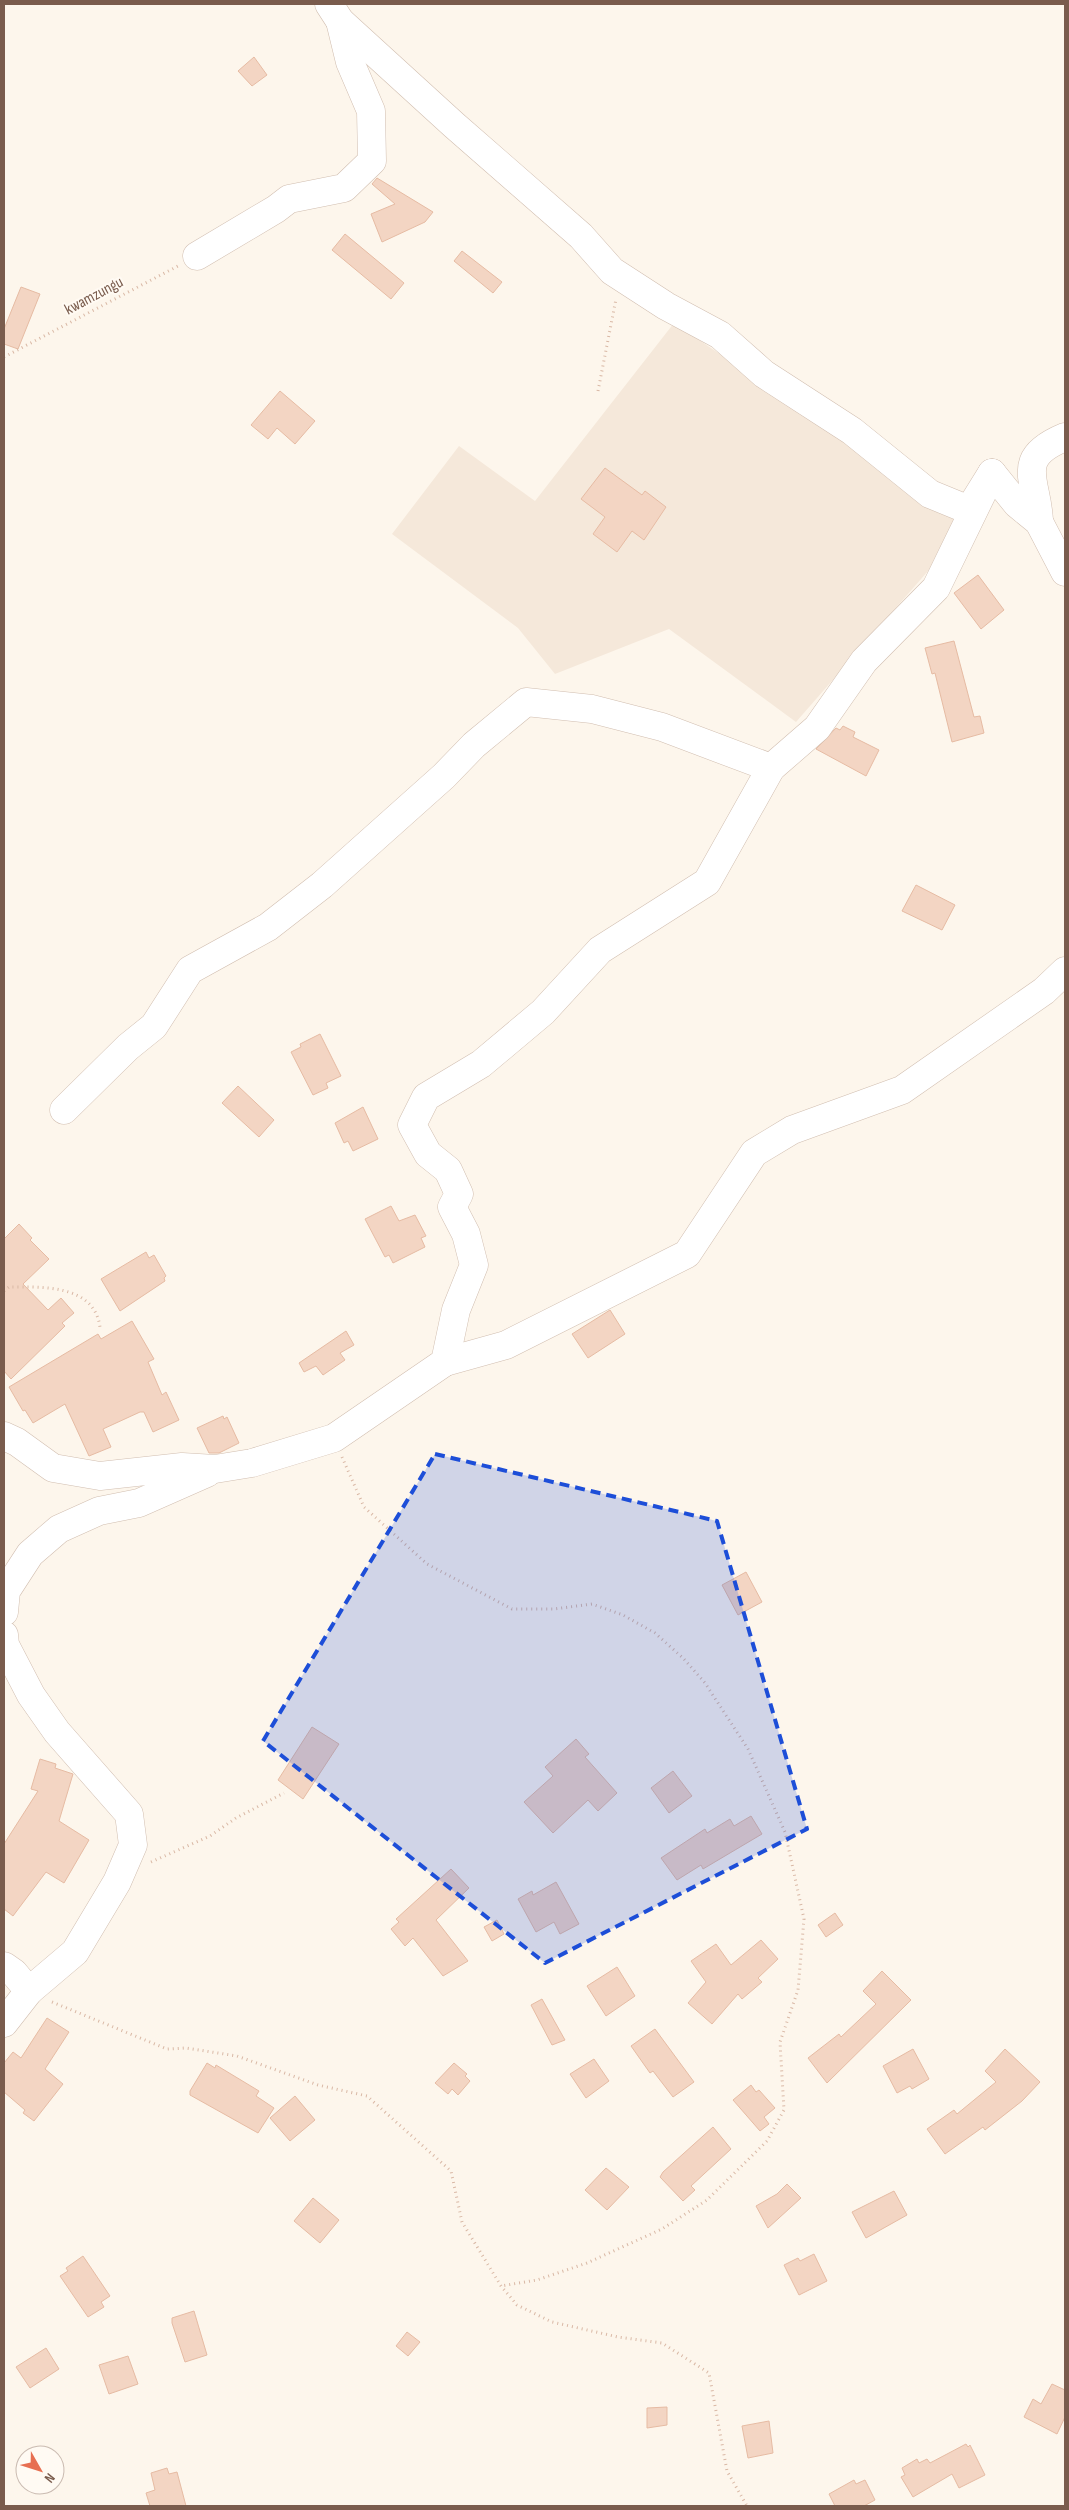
<svg xmlns="http://www.w3.org/2000/svg" width="1069" height="2510" viewBox="0 0 1069 2510" font-family="'Sofia Sans Condensed',sans-serif">
<style>
.residential{fill:#f5e8da}
.building{fill:#f3d5c3;stroke:#e6bba3}
.lines{fill:none;stroke-linecap:round;stroke-linejoin:round}
.minor-casing{stroke:#d1beb0;stroke-width:29}
.path{stroke:#d9b8a5;stroke-width:3;stroke-dasharray:1 4;stroke-linecap:butt}
.minor{stroke:#fff;stroke-width:28}
.marked{fill:#1d4ed8;fill-opacity:0.2;stroke:#1d4ed8;stroke-width:4;stroke-dasharray:10 6;stroke-linejoin:round}
.labels{text-anchor:middle;dominant-baseline:central;stroke-width:4;stroke-linejoin:round;paint-order:stroke}
.street-label{font-size:16px;fill:#7a5c4d;stroke:#fffaf3}
</style>
<rect width="100%" height="100%" fill="#fdf6ec"/>
<polygon class="residential" points="674,323 956,514 963,531 796,722 669,629 555,674 518,628 392,534 459,446 535,501"/>
<g class="building">
<polygon points="254,57 267,75 252,86 238,71"/>
<polygon points="377,178 433,212 425,222 382,242 371,214 395,204 372,184"/>
<polygon points="345,234 404,283 391,299 332,250"/>
<polygon points="462,251 502,282 493,293 454,261"/>
<polygon points="21,287 40,294 18,349 4,344 4,329"/>
<polygon points="280,391 315,421 295,444 277,428 268,439 251,425"/>
<polygon points="605,468 642,495 645,491 666,507 644,540 632,531 617,552 593,534 605,517 581,499"/>
<polygon points="978,575 1004,610 981,629 954,593"/>
<polygon points="954,641 974,717 980,716 984,733 952,742 935,673 932,674 925,648"/>
<polygon points="843,726 855,732 853,737 879,750 866,776 816,749 836,728 840,730"/>
<polygon points="916,885 955,905 942,930 902,911"/>
<polygon points="320,1034 341,1076 326,1083 328,1088 313,1095 291,1052 301,1047 300,1044"/>
<polygon points="238,1086 274,1120 259,1137 222,1103"/>
<polygon points="363,1107 378,1139 353,1151 348,1141 344,1143 335,1123"/>
<polygon points="391,1206 399,1221 415,1215 426,1236 421,1238 425,1247 393,1263 389,1255 385,1257 365,1219"/>
<polygon points="19,1224 32,1238 30,1240 49,1259 23,1284 48,1310 61,1298 74,1313 62,1323 65,1326 11,1379 4,1371 4,1239"/>
<polygon points="146,1252 149,1258 154,1255 166,1276 164,1278 165,1281 120,1311 101,1279"/>
<polygon points="610,1310 625,1334 588,1358 572,1334"/>
<polygon points="132,1321 154,1359 148,1362 162,1395 166,1392 179,1420 153,1432 144,1412 140,1412 103,1429 111,1447 89,1456 65,1404 33,1423 25,1410 23,1411 9,1387 98,1334 101,1339"/>
<polygon points="346,1331 354,1345 340,1353 345,1360 323,1375 316,1366 304,1372 299,1363"/>
<polygon points="223,1416 224,1419 227,1417 239,1443 219,1453 209,1453 197,1428"/>
<polygon points="746,1572 762,1602 738,1615 722,1585"/>
<polygon points="312,1727 339,1744 303,1799 278,1780"/>
<polygon points="576,1739 589,1754 585,1757 617,1793 598,1811 588,1800 553,1833 524,1802 553,1776 545,1767"/>
<polygon points="40,1759 56,1764 55,1768 73,1774 59,1821 89,1840 64,1883 46,1872 13,1916 4,1909 4,1844 38,1791 31,1789"/>
<polygon points="673,1771 692,1796 669,1813 651,1788"/>
<polygon points="751,1816 762,1834 703,1869 701,1865 677,1880 661,1858 705,1829 707,1833 730,1819 734,1826"/>
<polygon points="451,1869 469,1888 436,1920 468,1961 443,1976 413,1938 405,1946 391,1929 399,1922 396,1919"/>
<polygon points="556,1882 579,1924 560,1934 554,1922 536,1932 518,1899 532,1891 533,1895"/>
<polygon points="835,1913 843,1925 826,1937 818,1925"/>
<polygon points="497,1920 504,1934 492,1941 484,1927"/>
<polygon points="761,1940 778,1959 758,1978 762,1982 742,1999 738,1994 712,2024 688,2003 706,1982 691,1961 716,1944 731,1965"/>
<polygon points="617,1967 635,1996 606,2016 587,1986"/>
<polygon points="882,1971 911,2000 827,2083 808,2058 839,2034 841,2037 876,2004 863,1991"/>
<polygon points="542,1999 565,2040 552,2045 531,2005"/>
<polygon points="47,2018 69,2032 45,2069 63,2084 34,2121 23,2113 25,2110 4,2092 4,2063 13,2052 21,2058"/>
<polygon points="655,2029 694,2082 673,2097 653,2071 650,2073 631,2046"/>
<polygon points="913,2049 929,2079 912,2089 910,2086 897,2093 883,2066"/>
<polygon points="1005,2049 1040,2082 1022,2101 985,2130 983,2127 945,2154 927,2129 954,2110 957,2114 996,2082 985,2071"/>
<polygon points="594,2059 609,2081 586,2098 570,2074"/>
<polygon points="207,2063 215,2068 216,2065 259,2091 256,2096 274,2108 258,2133 190,2095 190,2091"/>
<polygon points="454,2063 467,2074 465,2076 470,2081 458,2095 452,2089 448,2094 435,2083"/>
<polygon points="751,2085 756,2092 759,2090 775,2108 764,2117 769,2124 760,2131 733,2100"/>
<polygon points="295,2096 315,2120 290,2141 270,2118"/>
<polygon points="713,2127 731,2149 691,2186 695,2190 683,2201 660,2177 663,2172"/>
<polygon points="606,2168 629,2187 607,2210 585,2190"/>
<polygon points="787,2184 801,2198 768,2228 756,2206 777,2194"/>
<polygon points="894,2191 907,2215 866,2238 852,2212"/>
<polygon points="313,2198 339,2220 320,2243 294,2221"/>
<polygon points="814,2254 827,2281 799,2295 784,2265 798,2258 800,2261"/>
<polygon points="83,2256 110,2296 101,2302 104,2307 88,2317 60,2276 68,2271 66,2268"/>
<polygon points="194,2311 207,2355 185,2362 172,2323 172,2318"/>
<polygon points="407,2332 420,2342 408,2356 396,2346"/>
<polygon points="46,2348 59,2369 30,2388 16,2367"/>
<polygon points="128,2356 138,2384 109,2394 99,2365"/>
<polygon points="1052,2384 1065,2390 1065,2417 1057,2434 1024,2417 1033,2399 1041,2404"/>
<polygon points="667,2407 667,2425 647,2428 647,2408"/>
<polygon points="769,2421 773,2453 748,2458 742,2426"/>
<polygon points="966,2444 968,2447 970,2445 985,2475 959,2488 952,2474 913,2497 901,2477 905,2475 902,2468 917,2459 919,2463 927,2459 930,2463"/>
<polygon points="167,2468 169,2474 177,2472 186,2506 150,2506 146,2493 155,2490 151,2473"/>
<polygon points="854,2480 856,2484 865,2480 875,2500 864,2506 835,2506 829,2494"/>
</g>
<g class="lines">
<g class="minor-casing">
<g id="minor">
<polyline points="329,4 340,21 454,125 581,236 612,271 666,306 720,335 764,374 852,431 930,494 969,510 992,473 1017,504 1039,522 1065,572"/>
<polyline points="197,256 276,209 289,199 344,188 372,161 371,111 350,62 340,21"/>
<path d="M1039 522C1038 480 1012 459 1065 437"/>
<polyline points="64,1110 128,1047 154,1026 190,970 268,927 322,885 444,776 474,745 526,702 592,709 662,727 771,768"/>
<polyline points="445,1362 506,1345 687,1254 754,1153 792,1130 902,1090 1044,991 1065,971"/>
<polyline points="4,1436 17,1442 53,1468 100,1476 182,1467 215,1469 252,1463 334,1438 445,1362 456,1310 474,1265 466,1234 452,1207 459,1194 448,1170 428,1154 412,1125 426,1097 481,1064 543,1012 600,950 707,882 771,768 817,728 864,661 936,588 992,473"/>
<polyline points="4,1612 6,1591 30,1554 59,1529 99,1511 139,1503 207,1473"/>
<polyline points="4,1635 5,1645 31,1695 57,1732 129,1814 133,1845 117,1882 75,1952 29,1991 4,2023"/>
<polyline points="4,1966 14,1973 29,1991"/>
</g>
</g>
<g class="path">
<polyline points="4,357 178,266"/>
<polyline points="598,391 616,299"/>
<path d="M4 1291 9 1287C42 1287 94 1284 100 1327"/>
<polyline points="342,1457 364,1507 427,1564 512,1609 554,1609 592,1604 623,1615 655,1633 683,1658 705,1683 748,1749 785,1832 804,1919 798,1990 780,2042 784,2110 767,2141 707,2200 662,2229 587,2263 537,2280 501,2286"/>
<polyline points="151,1862 210,1836 236,1818 284,1793"/>
<polyline points="52,2002 167,2049 186,2048 237,2056 318,2085 367,2096 451,2171 462,2222 501,2286 517,2305 552,2322 618,2337 662,2343 709,2373 727,2471 747,2506"/>
</g>
<use href="#minor" class="minor"/>
</g>
<path class="marked" d="M435 1454 717 1521 807 1829 545 1963 263 1741Z"/>
<g class="labels">
<g class="street-label">
<text transform="translate(94 296) rotate(-28)">kwamzungu</text>
</g>
</g>
<rect width="1069" height="2510" fill="none" stroke="#7a5c4d" stroke-width="10"/>
<g transform="translate(40 2470) rotate(129)"><circle r="24" fill="#fffaf3" stroke="#cabbb1"/>
<path d="M0-4L9 19L0 12L-9 19Z" fill="#e76f51"/>
<text y="-8" font-size="14" font-weight="bold" text-anchor="middle" fill="#7a5c4d">N</text>
</g>
</svg>
